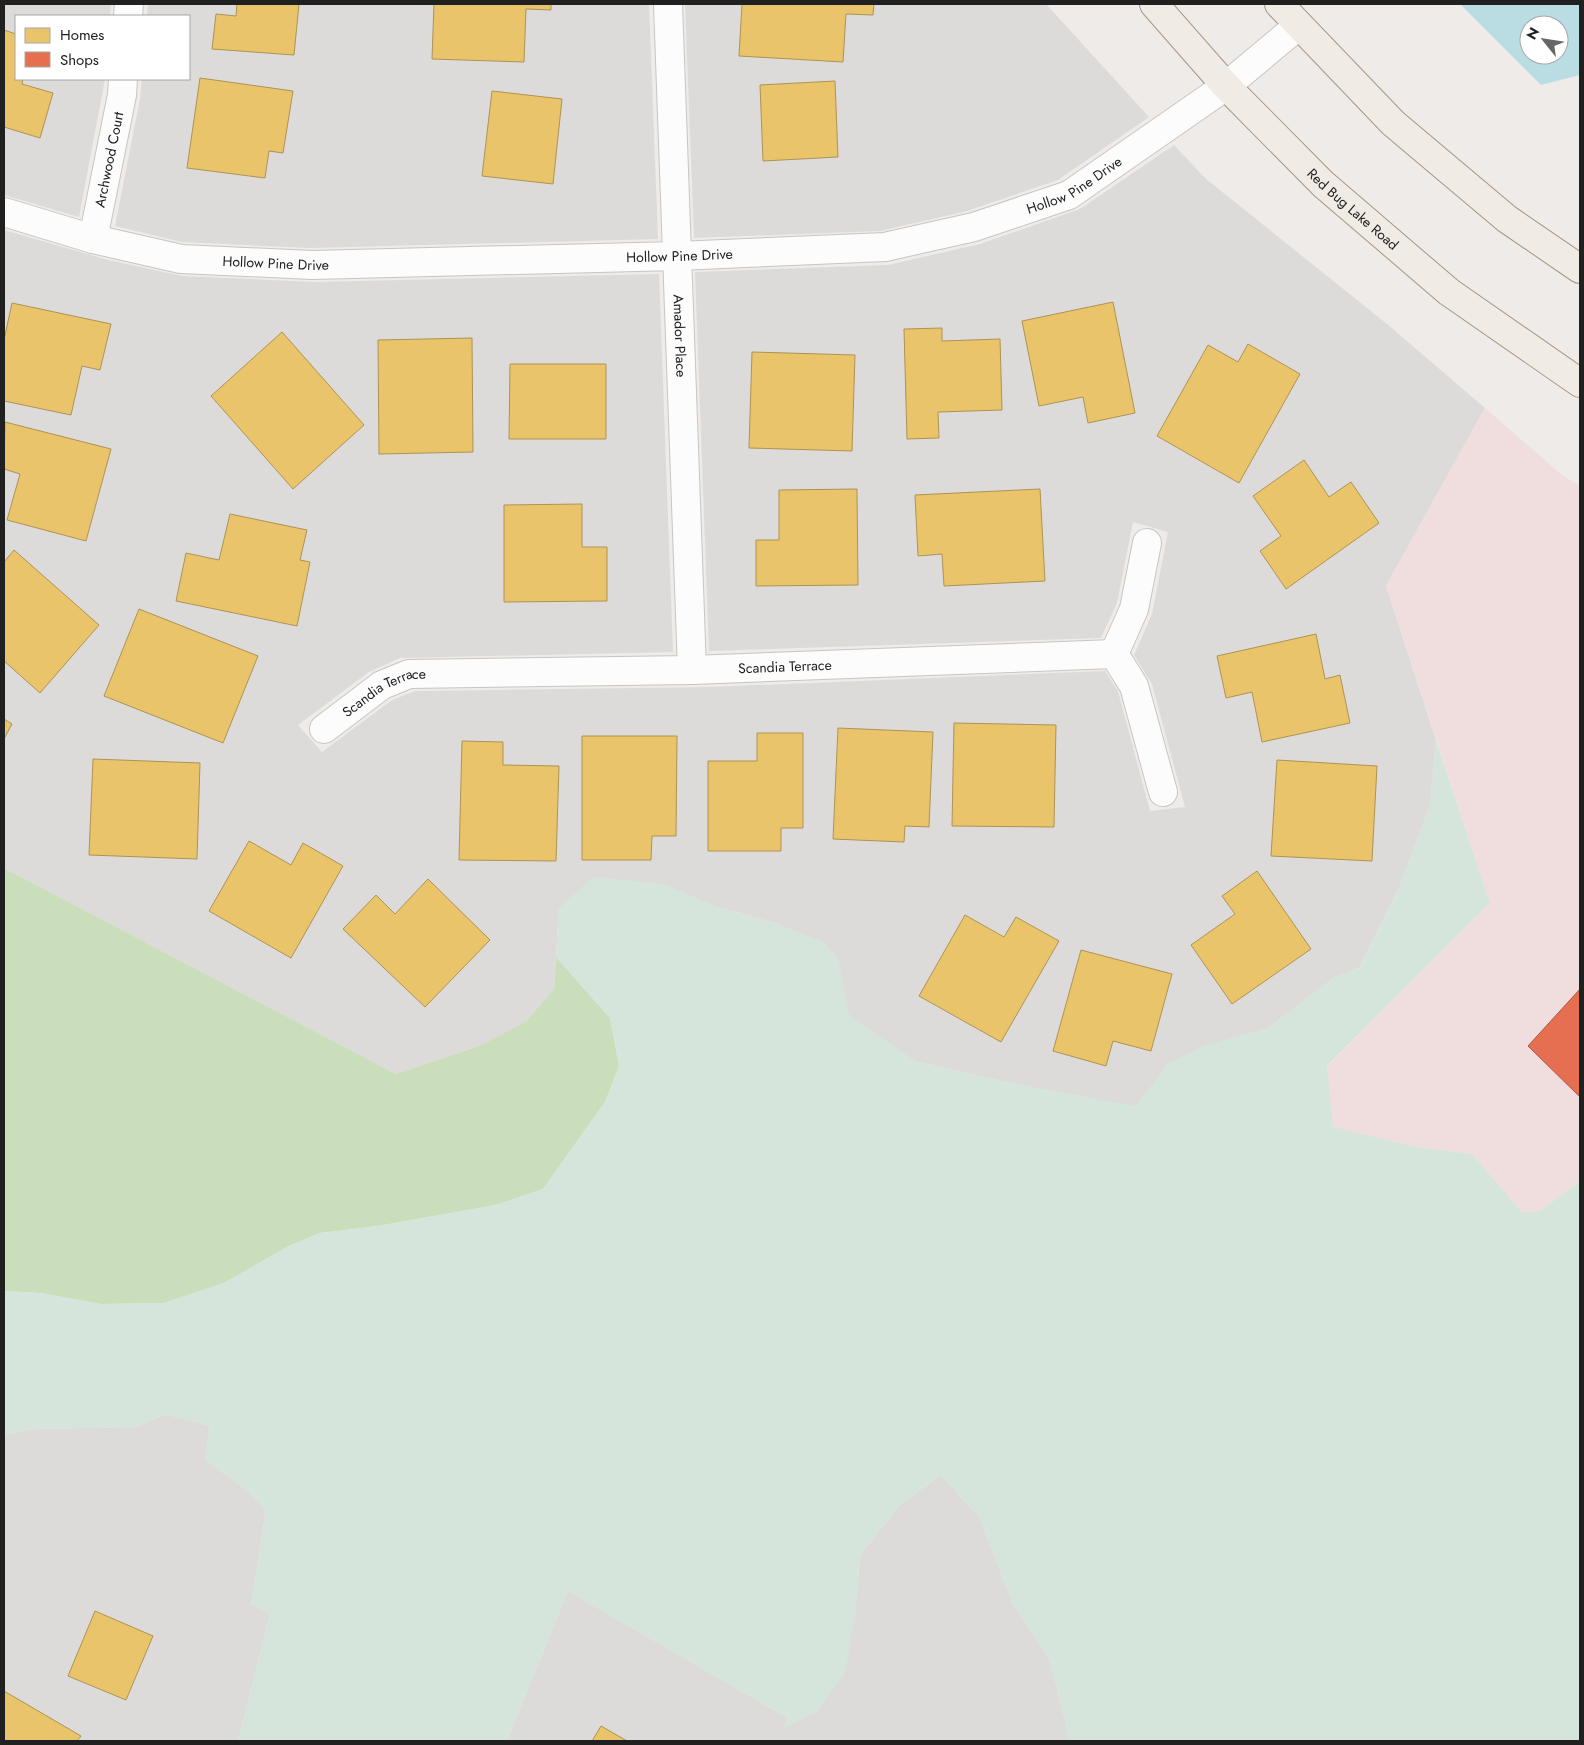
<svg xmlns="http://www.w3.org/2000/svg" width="1584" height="1745" viewBox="0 0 1584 1745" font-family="Jost,sans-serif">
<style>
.residential{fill:#dddbda}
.commercial{fill:#f0dede}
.forest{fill:#cadebc}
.wetland{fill:#d5e5db}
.water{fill:#badde3;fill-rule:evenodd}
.homes{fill:#e9c46a;stroke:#ad9354}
.shops{fill:#e76f51;stroke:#ab5742}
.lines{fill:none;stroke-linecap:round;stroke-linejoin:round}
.minor-casing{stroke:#c7c6c4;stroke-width:30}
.primary-casing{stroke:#a59784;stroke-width:30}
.minor{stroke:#fcfcfc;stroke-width:28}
.primary{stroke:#f1ebe5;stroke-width:28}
.labels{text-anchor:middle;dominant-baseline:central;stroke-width:5;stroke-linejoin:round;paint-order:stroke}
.street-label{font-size:14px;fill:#202020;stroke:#fff}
</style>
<rect width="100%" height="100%" fill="#eeebe8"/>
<g class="residential">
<polygon points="4,4 111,4 110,16 16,16 16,79 105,79 79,217 4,195"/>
<polygon points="148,4 649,4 658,239 310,248 182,242 115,226 140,99 142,79 189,79 189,16 147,16"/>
<polygon points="685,4 1046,4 1149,117 1058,180 967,211 880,231 694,238"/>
<polygon points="1174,145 1206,179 1387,324 1485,408 1386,586 1436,740 1430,805 1399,888 1359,968 1335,977 1268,1028 1169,1063 1136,1107 1010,1083 914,1061 848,1015 838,960 775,923 718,907 559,908 554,989 526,1023 479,1046 396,1074 4,868 4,230 108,260 182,276 315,282 659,274 673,652 400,658 369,672 298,725 322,752 392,700 415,691 710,687 1105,671 1118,691 1150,811 1185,807 1152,684 1134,655 1152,614 1168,532 1133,522 1117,603 1101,638 709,651 695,272 888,265 980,244 1080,209"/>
<polygon points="165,1414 210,1426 205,1460 247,1490 266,1510 251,1604 270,1613 238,1741 4,1741 4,1435 34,1429 137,1427"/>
<polygon points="941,1475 979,1517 1013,1604 1049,1658 1070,1741 507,1741 568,1591 788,1718 783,1727 855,1616 860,1555 900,1505"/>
</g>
<polygon class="commercial" points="1485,408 1563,476 1580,486 1580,1181 1540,1211 1522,1212 1472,1154 1416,1147 1333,1128 1327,1067 1490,903 1386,586"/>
<polygon class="forest" points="4,868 396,1074 479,1046 526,1022 554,989 556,957 610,1018 619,1066 605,1102 543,1189 496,1205 378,1226 320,1233 289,1246 224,1283 164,1303 101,1304 40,1293 4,1291"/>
<polygon class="wetland" points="1436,740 1490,903 1327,1066 1333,1127 1416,1147 1472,1154 1522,1212 1540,1211 1580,1181 1580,1741 1070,1741 1049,1658 1013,1604 979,1517 941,1475 900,1505 860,1555 855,1616 845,1673 816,1713 783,1728 788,1718 568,1591 507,1741 238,1741 270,1613 251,1604 266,1510 247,1490 205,1460 210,1426 165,1414 137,1427 34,1429 4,1435 4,1291 40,1293 101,1304 164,1303 224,1283 289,1246 320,1233 378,1226 496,1205 543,1189 605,1102 619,1066 610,1018 556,957 559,908 593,877 664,884 718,907 775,923 824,942 838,959 849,1015 914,1061 1010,1083 1136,1106 1169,1063 1203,1046 1268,1028 1335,977 1359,968 1399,888 1430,805"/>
<path class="water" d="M1460 4H1580V75L1541 85ZM1529 25H1559V55H1529Z"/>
<g class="homes">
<polygon points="237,4 299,4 294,55 212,49 216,14 236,16"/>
<polygon points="434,4 551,4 551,10 526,9 524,62 432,59"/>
<polygon points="742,4 874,4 873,15 846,14 843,62 739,56"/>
<polygon points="4,30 16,34 16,79 23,79 22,84 53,93 40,138 4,127"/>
<polygon points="200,78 293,91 283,153 269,151 265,178 187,168"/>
<polygon points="835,81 838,157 763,161 760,85"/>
<polygon points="492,91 562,99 553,184 482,176"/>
<polygon points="1113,302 1135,413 1088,423 1083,397 1039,406 1022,321"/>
<polygon points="12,303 111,324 100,370 82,366 71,415 4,401 4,340"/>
<polygon points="942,328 942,341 1000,339 1002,410 938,412 939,438 907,439 904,329"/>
<polygon points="282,332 364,425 293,489 211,396"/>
<polygon points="472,338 473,452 379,454 378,340"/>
<polygon points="1248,344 1300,374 1239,483 1157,436 1208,345 1238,362"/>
<polygon points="752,352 855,355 852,451 749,448"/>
<polygon points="510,364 606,364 606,439 509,439"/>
<polygon points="5,422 111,449 86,541 7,520 20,474 4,469"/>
<polygon points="1304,460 1329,497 1351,482 1379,523 1286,589 1260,551 1281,536 1253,496"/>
<polygon points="857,489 858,585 756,586 756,540 779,540 779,490"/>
<polygon points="1040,489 1045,581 944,586 942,554 918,556 915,495"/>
<polygon points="582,504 582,547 607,547 607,601 504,602 504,505"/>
<polygon points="230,514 307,530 300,560 310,562 297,626 176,601 186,553 219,560"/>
<polygon points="14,550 99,625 40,693 4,661 4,562"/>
<polygon points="139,609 258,656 223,743 104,696"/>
<polygon points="1316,634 1325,679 1340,675 1350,723 1262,742 1252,692 1226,698 1217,656"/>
<polygon points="4,719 12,724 4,739"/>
<polygon points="954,723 1056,725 1054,827 952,826"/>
<polygon points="838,728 933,732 929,827 905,826 904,842 833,839"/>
<polygon points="757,733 803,733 803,828 781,828 781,851 708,851 708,761 757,761"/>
<polygon points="582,736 677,736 676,836 652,836 651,860 582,860"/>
<polygon points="462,741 503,742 503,765 559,766 556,861 459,860"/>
<polygon points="93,759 200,763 197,859 89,855"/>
<polygon points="1277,760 1377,766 1372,861 1271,856"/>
<polygon points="249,841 291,865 303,843 343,866 291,958 209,911"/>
<polygon points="1257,871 1311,949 1232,1004 1191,945 1235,914 1222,896"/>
<polygon points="428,879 490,940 425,1007 343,929 376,895 395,914"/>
<polygon points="965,915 1004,937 1016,917 1059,941 1001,1042 919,996"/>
<polygon points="1081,950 1172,974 1151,1051 1113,1041 1106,1066 1053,1051"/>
<polygon points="95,1611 153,1636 126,1700 68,1676"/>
<polygon points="4,1691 81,1736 77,1741 4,1741"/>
<polygon points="601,1726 627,1741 592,1741"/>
</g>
<polygon class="shops" points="1580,989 1580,1097 1528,1046"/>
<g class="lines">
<g class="minor-casing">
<g id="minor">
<path id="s1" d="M668 4 692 670"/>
<polyline points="128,16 129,4"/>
<path id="s2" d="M4 212 93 239 181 259 312 265 677 256 885 247 974 227 1069 195 1226 86 1298 26"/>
<path id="s3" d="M93 239 122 95 123 79"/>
<polyline points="1114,654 1134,609 1147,543"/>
<path id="s4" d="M324 729 382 685 409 674 692 670 1114 654 1134 686 1163 792"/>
</g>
</g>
<g class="primary-casing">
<g id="primary">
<path id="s5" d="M1154 4 1226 86 1323 184 1449 292 1580 383"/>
<polyline points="1279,4 1393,123 1507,219 1580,269"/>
</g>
</g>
<use href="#minor" class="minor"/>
<use href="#primary" class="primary"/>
</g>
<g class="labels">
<g class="street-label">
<text stroke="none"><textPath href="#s3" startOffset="81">Archwood Court</textPath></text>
<text stroke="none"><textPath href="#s2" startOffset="1088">Hollow Pine Drive</textPath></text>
<text stroke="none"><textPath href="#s5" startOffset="286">Red Bug Lake Road</textPath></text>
<text stroke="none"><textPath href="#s2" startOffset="682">Hollow Pine Drive</textPath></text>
<text stroke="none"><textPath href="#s2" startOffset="278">Hollow Pine Drive</textPath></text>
<text stroke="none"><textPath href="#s1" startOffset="332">Amador Place</textPath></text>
<text stroke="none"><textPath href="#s4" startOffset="478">Scandia Terrace</textPath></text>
<text stroke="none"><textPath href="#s4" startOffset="72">Scandia Terrace</textPath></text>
</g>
</g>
<rect width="1584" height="1745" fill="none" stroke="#202020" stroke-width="10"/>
<rect x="15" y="15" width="175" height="65" fill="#ffffff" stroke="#a6a6a6"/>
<rect x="25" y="28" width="25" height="15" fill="#e9c46a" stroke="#a6a6a6"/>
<text x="60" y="40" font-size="15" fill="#202020">Homes</text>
<rect x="25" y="52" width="25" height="15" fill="#e76f51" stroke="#a6a6a6"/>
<text x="60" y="65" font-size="15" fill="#202020">Shops</text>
<g transform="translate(1544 40) rotate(300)"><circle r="24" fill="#ffffff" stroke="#a6a6a6"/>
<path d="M0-4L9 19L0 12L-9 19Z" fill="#686766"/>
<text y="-8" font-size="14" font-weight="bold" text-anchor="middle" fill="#202020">N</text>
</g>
</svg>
